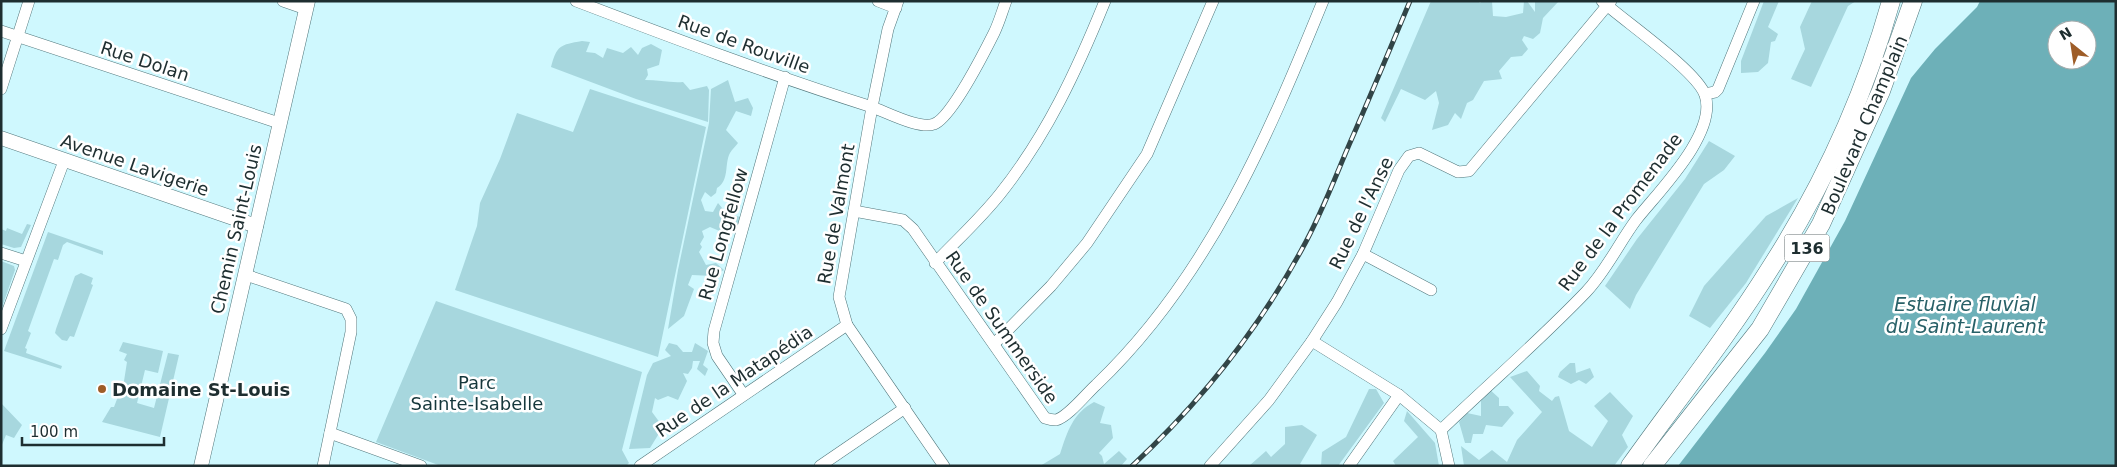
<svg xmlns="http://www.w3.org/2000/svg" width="2117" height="467" viewBox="0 0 2117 467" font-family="'DejaVu Sans',sans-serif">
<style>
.green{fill:#a7d7de}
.water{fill:#6db0b8;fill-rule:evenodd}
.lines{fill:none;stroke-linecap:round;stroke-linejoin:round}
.minor-casing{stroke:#51777c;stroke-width:12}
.tertiary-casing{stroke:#51777c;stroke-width:15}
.primary-casing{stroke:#51777c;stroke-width:19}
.minor{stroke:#fff;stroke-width:11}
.tertiary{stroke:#fff;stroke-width:14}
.primary{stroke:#fff;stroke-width:18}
.rail-casing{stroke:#324547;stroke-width:5}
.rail{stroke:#fff;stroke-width:3;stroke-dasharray:9;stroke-linecap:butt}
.poi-dot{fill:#9e5d28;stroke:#fff;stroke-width:2}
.labels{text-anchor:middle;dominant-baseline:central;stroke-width:5;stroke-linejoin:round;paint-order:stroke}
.shield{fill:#fff;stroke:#626d6e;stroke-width:1}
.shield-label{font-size:16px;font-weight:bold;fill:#1e2e30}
.street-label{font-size:18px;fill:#1e2e30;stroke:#fff}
.park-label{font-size:18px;fill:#15373b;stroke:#fff}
.poi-label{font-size:18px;font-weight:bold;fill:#1e2e30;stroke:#fff;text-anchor:start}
.water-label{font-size:19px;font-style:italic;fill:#276067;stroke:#fff}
</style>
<rect width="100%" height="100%" fill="#cff8fe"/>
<g class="green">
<polygon points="1431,1 1478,1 1480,3 1482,1 1492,1 1493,16 1506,17 1523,13 1524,1 1527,1 1535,12 1535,1 1559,1 1543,18 1540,33 1533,39 1524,36 1522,40 1528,49 1522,56 1511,57 1499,71 1502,79 1484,81 1473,100 1467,103 1461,119 1455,113 1448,125 1432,130 1439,103 1436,91 1425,100 1401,89 1385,122 1381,118"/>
<polygon points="1764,1 1779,1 1768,27 1778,34 1775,41 1771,42 1768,63 1758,72 1741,73 1741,61"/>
<polygon points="1812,1 1856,1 1848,6 1811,87 1791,79 1805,49 1800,27"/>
<path d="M582 41 590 42 586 52 595 53 603 58 607 48 623 53 631 47 638 55 642 48 651 44 662 50 659 65 647 69 648 75 645 80C658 80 670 83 683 82L690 90 707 86 709 90 708 122 636 99 551 67C557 45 560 45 582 41Z"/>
<path d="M728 80 735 102 748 98 753 108 751 116 736 111 726 130 738 143C736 146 732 149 730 153 724 164 730 180 717 188L716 193 711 197 705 192 701 200 705 211 713 212 718 203 727 214 741 217 736 232 729 235 710 227 702 231 704 237 700 244 702 247 699 252 706 265 716 263 724 270 713 276 692 275 688 285 694 289 684 316 668 329 678 270 709 123 711 89Z"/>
<polygon points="590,89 706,127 658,357 455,290 477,226 480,203 500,159 517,113 573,132"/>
<polygon points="1709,141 1735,156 1724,170 1704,184 1636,295 1630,309 1605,286 1637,239 1685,179"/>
<polygon points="1798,198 1746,283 1710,328 1689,316 1704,286 1766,216"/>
<polygon points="27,224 31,225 21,247 14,248 1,244 1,229 6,231 7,228 22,234"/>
<polygon points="48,232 103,251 103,255 67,242 63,245 58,260 54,259 28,331 31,333 25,348 27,349 26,353 62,366 61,369 4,351"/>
<polygon points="1,261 14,266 15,270 1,310"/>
<polygon points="81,273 93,278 91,284 93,285 74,337 70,336 67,341 62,340 55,333 56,329 75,276"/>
<polygon points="436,301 642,372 622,450 629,463 626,466 441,466 376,442"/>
<polygon points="123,342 163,351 158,373 145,370 137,403 154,408 168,353 179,355 160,437 102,422 111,407 114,407 124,381 127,362 124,360 127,354 119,351"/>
<polygon points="669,343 677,345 683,352 692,352 695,343 708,351 703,365 708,369 705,376 697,369 700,361 693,361 692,368 688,374 683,373 687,381 678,400 668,396 658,400 655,398 652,412 663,427 650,448 629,449 647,375 653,363 671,356 665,350"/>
<polygon points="1570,363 1575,363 1576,373 1590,368 1594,377 1586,384 1579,380 1571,384 1558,377 1560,372"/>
<polygon points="1527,371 1540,386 1539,391 1552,401 1555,397 1559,396 1569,431 1592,447 1608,421 1594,406 1610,392 1633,416 1622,435 1628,447 1614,466 1464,466 1461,446 1479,460 1492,450 1507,462 1517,440 1542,412 1510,377"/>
<polygon points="1488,388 1499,398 1499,406 1508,406 1514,413 1502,427 1486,425 1483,434 1473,434 1471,443 1465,443 1459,422 1467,413 1481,416 1481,401"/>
<polygon points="1369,389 1376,389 1384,403 1338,466 1321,466 1322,452 1346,437"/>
<path d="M1094 402 1105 407 1100 423 1111 425 1113 438 1099 453 1102 456 1104 464 1119 451 1127 459 1121 466H1040L1060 454C1067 432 1073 413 1094 402Z"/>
<polygon points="1,403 22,425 14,438 6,435 1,447"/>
<polygon points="1407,411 1435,443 1439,466 1396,466 1393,461 1418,437 1404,421"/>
<polygon points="1302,425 1317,435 1300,464 1304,466 1249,466 1266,451 1271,457 1285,444 1285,427"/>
</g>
<path class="water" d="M1980 1H2116V466H1678L1765 353 1796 309 1845 221 1911 78 1935 49 1977 7ZM2057 30H2087V60H2057Z"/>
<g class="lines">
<g class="minor-casing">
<g id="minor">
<polyline points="283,1 306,9"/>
<path d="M576 1C673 38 771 75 869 106 885 111 919 130 934 124 951 118 985 51 994 33 999 23 1002 12 1006 1"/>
<polyline points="878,1 896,8"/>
<polyline points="898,1 888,29 872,107 839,297 847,325 944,466"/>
<polyline points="1,31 279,123"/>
<polyline points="1,89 29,1"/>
<polyline points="1705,94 1715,92 1718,89 1754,1"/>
<path d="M854 211 903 220 913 229 1045 418C1048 419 1053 420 1056 420 1068 417 1086 394 1096 385 1207 279 1266 141 1323 1"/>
<polyline points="1,253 26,261"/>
<polyline points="1363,254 1431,290"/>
<path d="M935 263C957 240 981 218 1000 194 1047 135 1077 70 1105 1"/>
<polyline points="246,275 346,309 351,319 351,332 323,466"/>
<polyline points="1,329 64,161"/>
<polyline points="1312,341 1399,395 1441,430"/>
<polyline points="994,344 1051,286 1087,243 1147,154 1213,1"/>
<polyline points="743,394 717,356 713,343 714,331 785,77"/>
<polyline points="330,433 421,466"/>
<polyline points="640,466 847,325"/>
<polyline points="820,466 905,408"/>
<polyline points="1210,466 1269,400 1312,341 1337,302 1363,254 1399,170 1409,156 1419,153 1458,172 1469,171 1611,1"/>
<polyline points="1349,466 1399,395"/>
<path d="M1449 466 1441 430C1489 384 1540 340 1586 292 1606 271 1619 243 1636 220 1658 192 1718 133 1705 95 1697 71 1624 21 1602 1"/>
</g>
</g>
<g class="tertiary-casing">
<g id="tertiary">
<polyline points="1,138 256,226"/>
<polyline points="201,466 308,1"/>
</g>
</g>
<g class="primary-casing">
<g id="primary">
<path d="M1630 466C1677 400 1728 336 1771 267 1823 186 1865 94 1891 1"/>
<polyline points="1652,466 1760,329 1821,224 1881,91 1913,1"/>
</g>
</g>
<use href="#minor" class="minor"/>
<use href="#tertiary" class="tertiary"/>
<use href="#primary" class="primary"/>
<g class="rail-casing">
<path id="rail" d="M1132 466C1200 403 1258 330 1302 249 1321 215 1334 180 1349 145 1370 97 1390 49 1410 1"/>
</g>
<use href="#rail" class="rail"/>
</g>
<circle class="poi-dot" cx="102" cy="389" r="5"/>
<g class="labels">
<rect class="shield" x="1784.5" y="234.5" width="45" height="27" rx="4"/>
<g class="shield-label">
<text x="1807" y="248">136</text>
</g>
<g class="street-label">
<text transform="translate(744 44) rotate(20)">Rue de Rouville</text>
<text transform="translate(145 61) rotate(18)">Rue Dolan</text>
<text transform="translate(1864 125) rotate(-67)">Boulevard Champlain</text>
<text transform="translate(135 165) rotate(19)">Avenue Lavigerie</text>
<text transform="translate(1620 212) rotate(-53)">Rue de la Promenade</text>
<text transform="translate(1361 213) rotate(-64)">Rue de l'Anse</text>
<text transform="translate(836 214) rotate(-80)">Rue de Valmont</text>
<text transform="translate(236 229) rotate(-77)">Chemin Saint-Louis</text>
<text transform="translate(723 234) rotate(-74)">Rue Longfellow</text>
<text transform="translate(1002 327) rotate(55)">Rue de Summerside</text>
<text transform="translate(734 381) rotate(-34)">Rue de la Matapédia</text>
</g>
<g class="park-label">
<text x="477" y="382">Parc<tspan x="477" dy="21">Sainte-Isabelle</tspan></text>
</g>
<g class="poi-label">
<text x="112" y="389">Domaine St-Louis</text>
</g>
<g class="water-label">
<text x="1965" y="304">Estuaire fluvial<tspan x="1965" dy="22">du Saint-Laurent</tspan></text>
</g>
</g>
<rect width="2117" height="467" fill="none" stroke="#1e2e30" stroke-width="5"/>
<g transform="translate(2072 45) rotate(330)"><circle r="24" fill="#ffffff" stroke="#a5abac"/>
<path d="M0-4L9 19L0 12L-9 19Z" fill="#9e5d28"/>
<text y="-8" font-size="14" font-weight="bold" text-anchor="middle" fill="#1e2e30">N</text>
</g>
<path d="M22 437v8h142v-8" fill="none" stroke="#1e2e30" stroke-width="2.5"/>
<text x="30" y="437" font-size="15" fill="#1e2e30" stroke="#ffffff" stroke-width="4" paint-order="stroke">100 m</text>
</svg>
